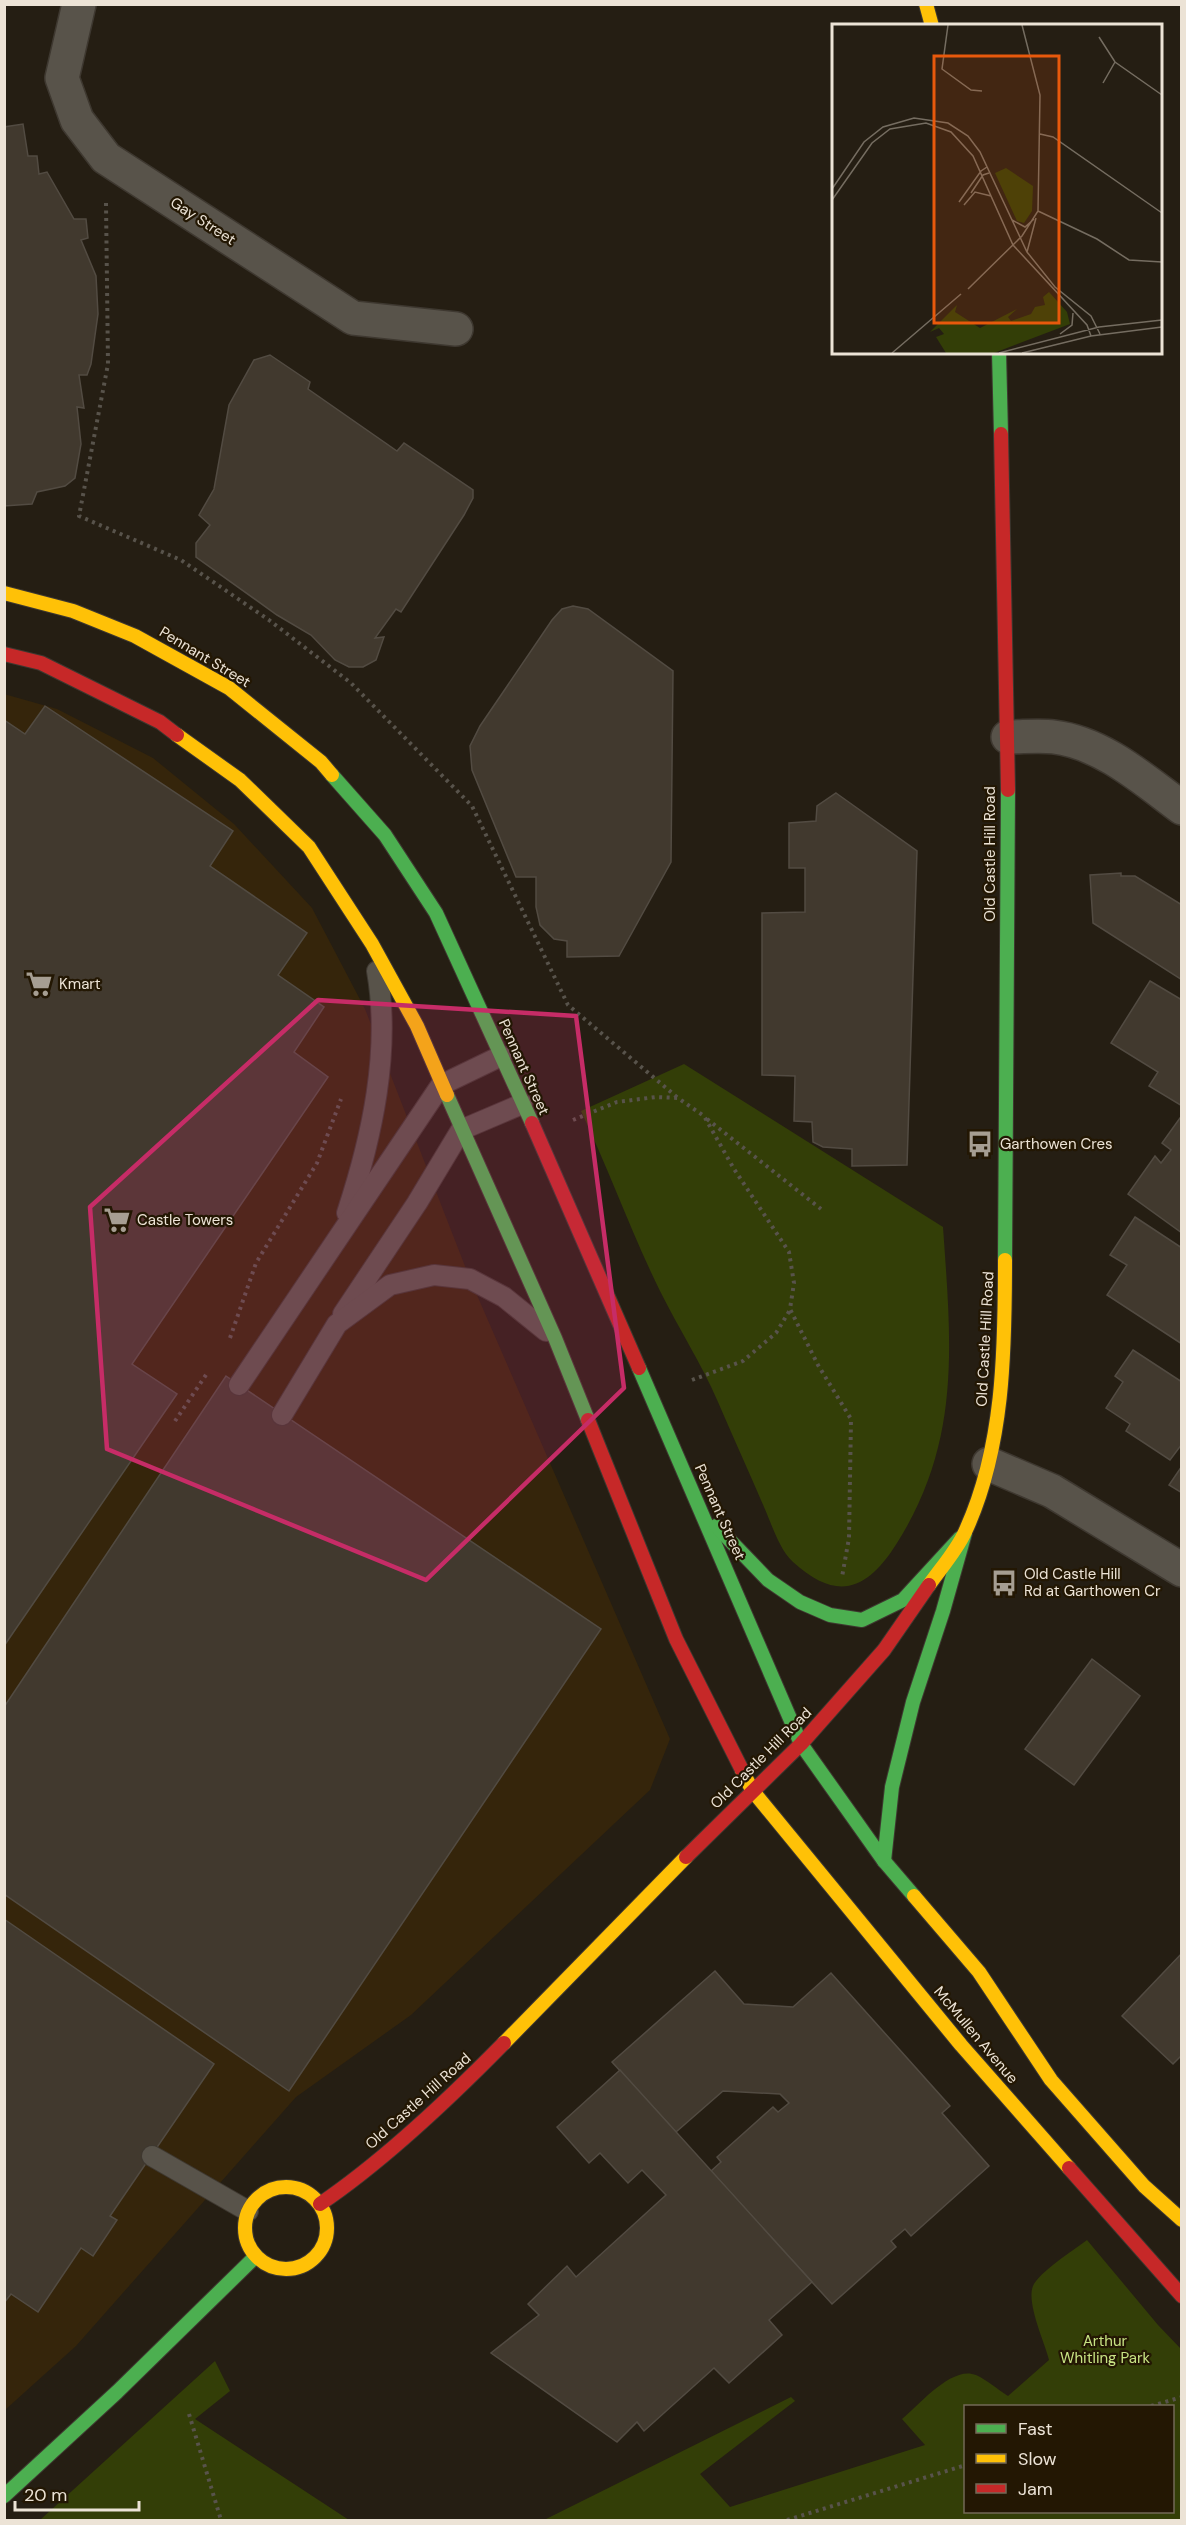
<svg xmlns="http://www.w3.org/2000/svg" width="1186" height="2525" viewBox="0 0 1186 2525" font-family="'DM Sans',sans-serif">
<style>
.built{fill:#35250b}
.green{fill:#333e07;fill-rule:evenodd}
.building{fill:#41392e;stroke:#524b42;stroke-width:1.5}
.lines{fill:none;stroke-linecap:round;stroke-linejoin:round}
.lane-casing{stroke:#3e3830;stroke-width:22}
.street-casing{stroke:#3e3830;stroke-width:36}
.fast-casing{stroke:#3e3830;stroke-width:16}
.slow-casing{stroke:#3e3830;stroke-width:16}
.jam-casing{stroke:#3e3830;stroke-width:16}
.path{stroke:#58534b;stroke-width:4;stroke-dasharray:3 4.5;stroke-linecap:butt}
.lane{stroke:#58534a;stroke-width:20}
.street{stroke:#58534a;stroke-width:33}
.fast{stroke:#4caf50;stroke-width:14}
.slow{stroke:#ffc107;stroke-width:14}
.jam{stroke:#c62828;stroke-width:14}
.marked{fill:#c62c67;fill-opacity:0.2;stroke:#c62c67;stroke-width:4.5;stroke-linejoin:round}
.labels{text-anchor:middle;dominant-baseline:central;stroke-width:4.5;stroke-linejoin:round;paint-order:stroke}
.street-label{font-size:15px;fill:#ece3d6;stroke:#231703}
.poi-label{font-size:15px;fill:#ece3d6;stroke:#231703;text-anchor:start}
.park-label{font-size:15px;fill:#c8e484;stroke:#231703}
.inset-road{fill:none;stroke:#756d61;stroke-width:1.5}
.view{fill:#e8590c;fill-opacity:0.15;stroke:#e8590c;stroke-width:3}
.inset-edge{fill:none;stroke:#ece3d6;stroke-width:3}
</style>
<rect width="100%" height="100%" fill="#251e13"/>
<polygon class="built" points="4,694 57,709 153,758 234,824 312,908 365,1009 470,1279 670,1739 650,1790 411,2015 296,2097 76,2346 5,2410"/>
<g class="green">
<path d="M684 1064 943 1227C951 1343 962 1440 897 1543 867 1591 837 1602 793 1562 779 1549 772 1525 764 1507 749 1472 733 1437 718 1402 701 1363 679 1329 660 1291 631 1232 609 1170 581 1111Z"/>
<path d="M1087 2240 1158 2325 1181 2349V2520H544L791 2397 795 2401 700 2474 730 2507 925 2445 902 2419C919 2405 952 2365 976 2375 987 2380 997 2389 1008 2396L1049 2360C1045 2343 1026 2303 1033 2286 1039 2272 1074 2250 1087 2240ZM966 2406H1172V2512H966Z"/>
<polygon points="215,2361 230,2391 195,2419 349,2520 40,2520"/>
</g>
<g class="building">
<polygon points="23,124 28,156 37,156 39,174 47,172 74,219 86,219 88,238 81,240 96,276 98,314 91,364 87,375 79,375 84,408 77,407 81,444 75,478 65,486 37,492 32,504 4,506 4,127"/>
<polygon points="270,355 310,382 308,389 397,451 404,443 473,490 473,498 464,515 401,612 396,609 375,638 384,637 376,660 363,667 349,667 335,660 311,635 277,615 196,557 196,543 210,525 199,515 214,489 229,405 254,360"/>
<polygon points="573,606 588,609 673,671 671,862 619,956 567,957 567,941 554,939 540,925 536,907 536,877 516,877 472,770 470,746 480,726 552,620 562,609"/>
<polygon points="45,706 233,831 210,866 307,933 278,975 324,1007 294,1052 328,1077 132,1364 177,1394 4,1646 4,720 25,734"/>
<polygon points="836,793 917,851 907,1165 852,1166 852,1149 823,1147 813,1142 812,1122 794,1121 795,1076 762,1075 762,913 805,912 805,868 789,868 789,823 816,821 817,806"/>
<polygon points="1121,873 1121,876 1135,876 1182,905 1182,980 1093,923 1090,875"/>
<polygon points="1150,981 1182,1000 1182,1106 1149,1086 1158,1072 1111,1043"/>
<polygon points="1180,1118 1182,1119 1182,1233 1128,1194 1155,1156 1161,1163 1171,1150 1162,1143"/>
<polygon points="1135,1217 1182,1248 1182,1344 1107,1295 1127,1265 1110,1255"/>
<polygon points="1133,1350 1182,1382 1182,1444 1170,1460 1126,1431 1130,1424 1106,1408 1123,1382 1115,1376"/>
<polygon points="226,1376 601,1629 289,2091 4,1894 4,1707"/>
<polygon points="1182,1466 1182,1493 1169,1485"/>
<polygon points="1092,1659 1140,1696 1074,1785 1025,1749"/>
<polygon points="4,1919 214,2064 110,2216 117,2220 93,2256 81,2248 38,2312 11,2294 4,2303"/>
<polygon points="1182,1953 1182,2055 1173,2064 1122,2016"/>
<polygon points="715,1971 744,2004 793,2007 831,1973 950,2106 942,2113 989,2166 911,2236 905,2229 891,2241 896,2247 832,2304 711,2171 721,2162 717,2157 773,2107 778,2112 789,2103 780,2094 723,2091 676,2132 612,2062"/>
<polygon points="620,2070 812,2282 769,2320 782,2335 729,2383 714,2368 644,2431 637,2422 617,2442 491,2353 539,2315 528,2304 567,2266 576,2277 666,2195 642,2170 628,2183 600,2153 589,2163 557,2127"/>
</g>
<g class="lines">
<g class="lane-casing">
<g id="lane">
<path d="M347 1213C372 1137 391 1051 377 971"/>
<polyline points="343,1314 417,1203 461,1130 522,1104"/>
<polyline points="239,1385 441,1085 501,1056"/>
<polyline points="282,1415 337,1324 390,1285 434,1275 470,1279 504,1297 546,1331"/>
<polyline points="152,2156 248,2211"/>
</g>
</g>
<g class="street-casing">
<g id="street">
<polyline points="79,4 62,78 77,120 106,158 353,318 456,329"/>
<path d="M1008 737C1023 737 1039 735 1054 737 1103 743 1144 780 1182 808"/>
<polyline points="989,1464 1052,1491 1182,1570"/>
</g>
</g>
<g class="fast-casing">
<g id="fast">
<polyline points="999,352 1001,434"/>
<polyline points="332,775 385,835 436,913 532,1123"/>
<polyline points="447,1095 555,1338 588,1420"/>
<polyline points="1005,1260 1008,790"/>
<polyline points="639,1368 801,1744 884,1861 914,1896"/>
<polyline points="716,1526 768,1580 800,1602 830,1615 862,1620 903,1600 960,1538"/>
<polyline points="884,1861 892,1787 913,1702 943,1611 965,1533"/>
<polyline points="4,2496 117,2392 256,2256"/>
</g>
</g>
<g class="slow-casing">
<g id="slow">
<polyline points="926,4 932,26"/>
<polyline points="4,593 73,611 135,636 229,688 321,762 332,775"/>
<polyline points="177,735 240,780 309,847 372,944 417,1026 447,1095"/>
<path d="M929 1585C941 1568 957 1550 965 1532 1004 1448 1005 1350 1005 1260"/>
<polyline points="742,1770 752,1790 961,2045 1069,2168"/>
<polyline points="914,1896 979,1972 1051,2080 1144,2186 1182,2220"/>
<polyline points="504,2043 686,1857"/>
<circle cx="286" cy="2228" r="41"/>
</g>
</g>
<g class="jam-casing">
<g id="jam">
<polyline points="1001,434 1008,790"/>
<polyline points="4,654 41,663 160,722 177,735"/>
<polyline points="532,1123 639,1368"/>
<polyline points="588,1420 676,1639 742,1770"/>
<polyline points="686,1857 801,1744 884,1650 929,1585"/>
<polyline points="1069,2168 1182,2296"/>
<path d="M320 2204C385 2160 449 2099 504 2043"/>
</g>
</g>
<g class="path">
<polyline points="106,203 108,364 79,516 181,560 269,620 351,683 472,806 568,1005 678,1098"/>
<polyline points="707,1119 821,1209"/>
<polyline points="573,1120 617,1102 656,1097 678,1098 704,1116 734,1169 789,1252 794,1283 790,1309 818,1365 851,1419 849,1538 842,1577"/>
<polyline points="230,1338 256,1263 317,1163 341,1099"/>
<polyline points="692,1380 743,1361 776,1333 790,1310"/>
<polyline points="175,1421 208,1372"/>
<polyline points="1151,2406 1182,2397"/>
<polyline points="189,2414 221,2520"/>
<polyline points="787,2520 966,2465"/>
</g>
<use href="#lane" class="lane"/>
<use href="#street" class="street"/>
<use href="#fast" class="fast"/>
<use href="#slow" class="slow"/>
<use href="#jam" class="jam"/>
</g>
<path class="marked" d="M318 1000 576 1016 624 1388 426 1580 107 1449 90 1207Z"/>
<defs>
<g id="supermarket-bare" transform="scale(2.07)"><path d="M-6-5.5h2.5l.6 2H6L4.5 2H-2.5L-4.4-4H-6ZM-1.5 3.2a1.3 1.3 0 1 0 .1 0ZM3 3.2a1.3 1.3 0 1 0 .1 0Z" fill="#a69e92" stroke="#231703" stroke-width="2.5" paint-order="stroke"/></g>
<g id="bus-bare" transform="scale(2.07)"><path d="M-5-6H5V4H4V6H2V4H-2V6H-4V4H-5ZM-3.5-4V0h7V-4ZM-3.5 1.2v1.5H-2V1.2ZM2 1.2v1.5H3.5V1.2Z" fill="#a69e92" stroke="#231703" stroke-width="2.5" paint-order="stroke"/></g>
</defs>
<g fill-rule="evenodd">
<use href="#supermarket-bare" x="39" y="984"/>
<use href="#bus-bare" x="980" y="1144"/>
<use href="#supermarket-bare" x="117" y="1220"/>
<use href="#bus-bare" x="1004" y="1583"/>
</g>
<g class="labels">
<g class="street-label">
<text transform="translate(203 221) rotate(33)">Gay Street</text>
<text transform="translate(205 657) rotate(31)">Pennant Street</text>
<text transform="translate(990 854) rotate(-90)">Old Castle Hill Road</text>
<text transform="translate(524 1067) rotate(66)">Pennant Street</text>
<text transform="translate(985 1339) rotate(-87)">Old Castle Hill Road</text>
<text transform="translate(720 1512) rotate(66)">Pennant Street</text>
<text transform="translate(761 1758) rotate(-45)">Old Castle Hill Road</text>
<text transform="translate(976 2035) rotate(50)">McMullen Avenue</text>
<text transform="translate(418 2101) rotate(-42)">Old Castle Hill Road</text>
</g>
<g class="poi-label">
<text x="59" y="984">Kmart</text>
<text x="1000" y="1144">Garthowen Cres</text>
<text x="137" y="1220">Castle Towers</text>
<text x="1024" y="1574">Old Castle Hill<tspan x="1024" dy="17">Rd at Garthowen Cr</tspan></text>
</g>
<g class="park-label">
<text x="1105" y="2341">Arthur<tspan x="1105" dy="17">Whitling Park</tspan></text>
</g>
</g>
<g transform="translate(832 24)">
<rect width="330" height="330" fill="#251e13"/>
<path d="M174 144 201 162 200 187 192 199 185 197 163 149ZM217 268 235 288 238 300 162 329H114L104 313 112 310 107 304 98 308 125 281 123 288 148 304 185 285 176 293 179 297 199 290 203 283 213 281 211 273Z" fill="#333e07"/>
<path class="inset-road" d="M116 1 110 45 139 66 150 67M267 13 283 38 330 71M271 59 283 38M208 110 221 113 330 189M0 165 32 118 51 103 82 94 116 99 136 112 148 128 195 228 223 263 259 292 268 310M139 169 151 151 157 149M0 176 40 119 58 105 94 99 119 108 141 132 181 221 255 301 259 312M127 178 149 147 155 143M132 181 143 168 159 172M206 187 265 215 297 236 330 238M180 196 193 203 202 195M195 228 204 194M136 265 190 212 206 187 208 71 190 1M228 310 240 301 241 289M60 329 129 270M167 329 267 303 330 296M190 329 259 312 330 303"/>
<path class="view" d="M102 32H227V299H102Z"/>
<rect width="330" height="330" class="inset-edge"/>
</g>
<rect width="1186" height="2525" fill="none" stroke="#ece3d6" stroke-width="12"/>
<rect x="964" y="2405" width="210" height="108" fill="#231703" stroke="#736957" stroke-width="1.5"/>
<rect x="976" y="2424" width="30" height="9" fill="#4caf50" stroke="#736957" stroke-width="1.5"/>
<text x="1018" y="2435" font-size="18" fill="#ece3d6">Fast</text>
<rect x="976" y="2454" width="30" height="9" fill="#ffc107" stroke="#736957" stroke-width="1.5"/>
<text x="1018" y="2465" font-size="18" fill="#ece3d6">Slow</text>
<rect x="976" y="2484" width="30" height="9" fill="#c62828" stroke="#736957" stroke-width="1.5"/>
<text x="1018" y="2495" font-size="18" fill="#ece3d6">Jam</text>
<path d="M15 2501v9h124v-9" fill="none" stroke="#ece3d6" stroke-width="3"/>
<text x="24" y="2501" font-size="18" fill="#ece3d6" stroke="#231703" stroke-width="4.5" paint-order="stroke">20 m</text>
</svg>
